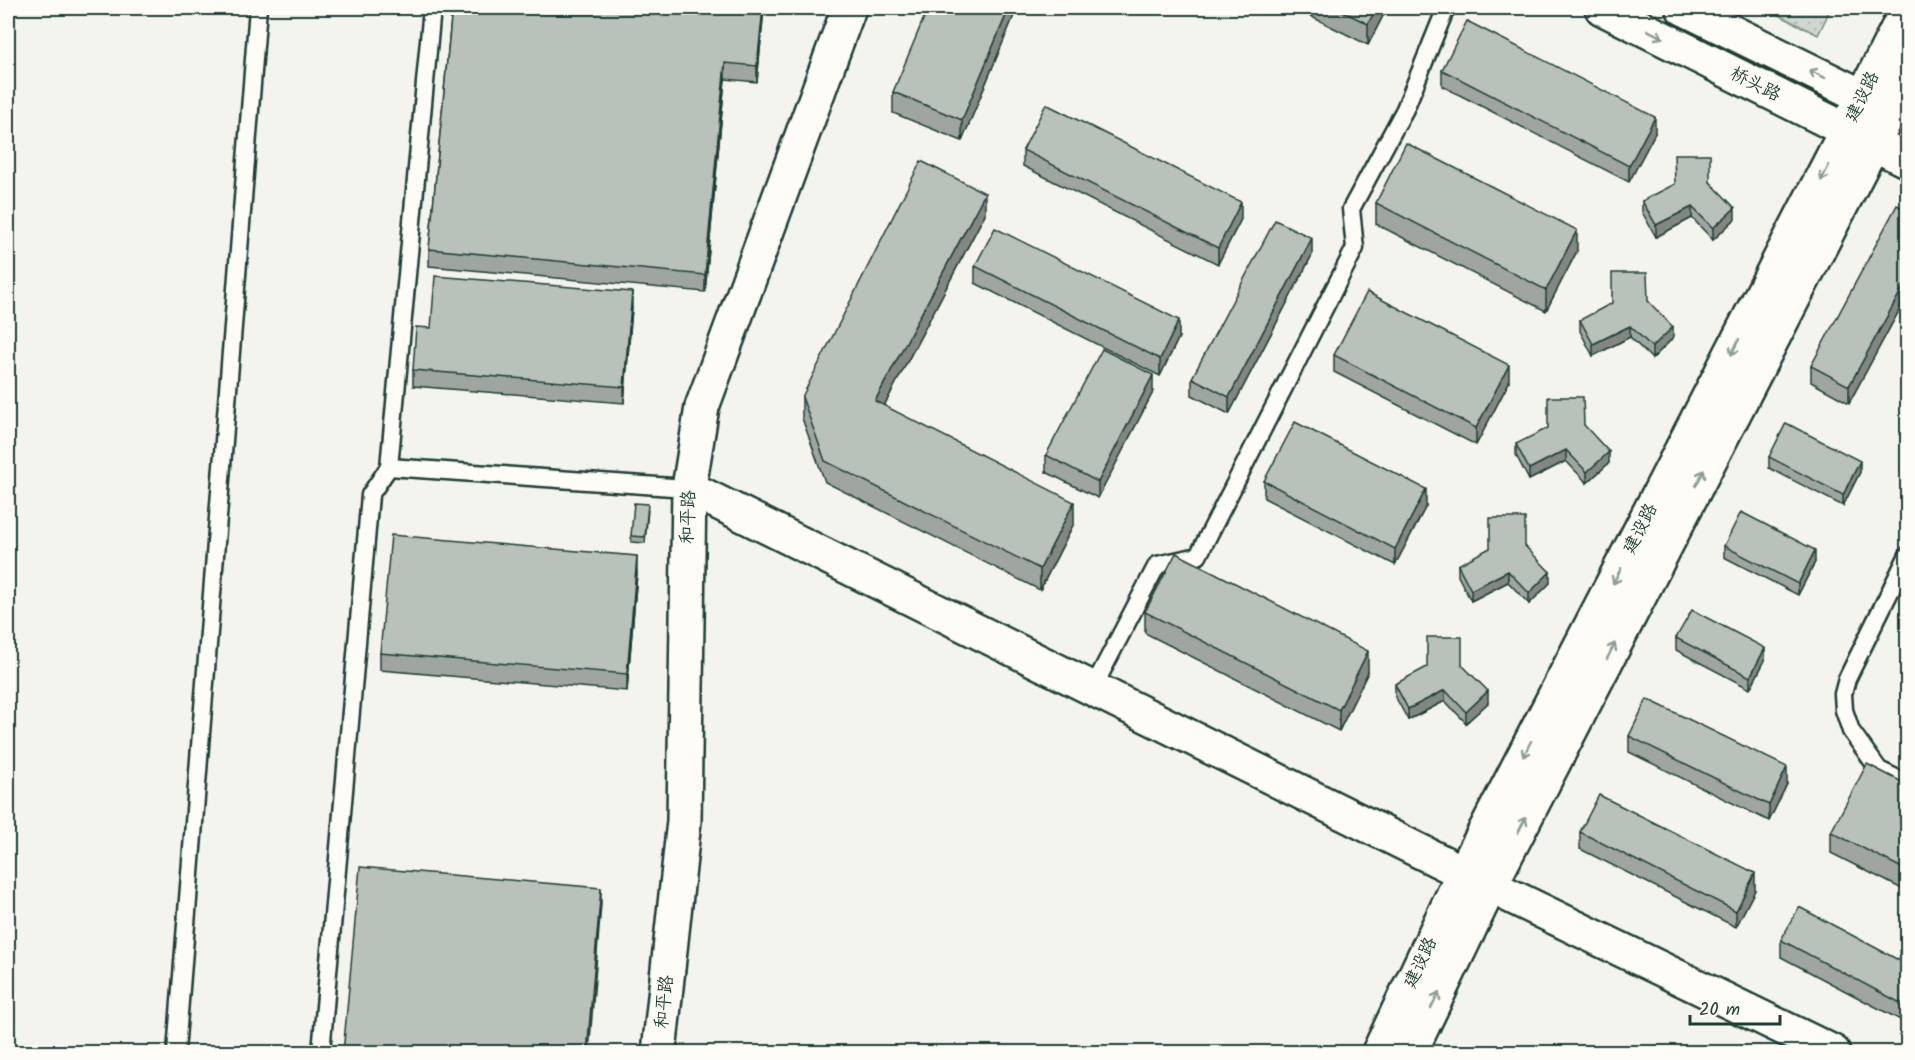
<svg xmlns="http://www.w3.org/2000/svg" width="1915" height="1060" viewBox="0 0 1915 1060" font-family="Kalam,'LXGW WenKai TC',sans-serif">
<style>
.park{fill:url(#park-dots);stroke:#788a82;stroke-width:1.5}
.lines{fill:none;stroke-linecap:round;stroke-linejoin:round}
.service-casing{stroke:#1f3d34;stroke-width:21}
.tertiary-casing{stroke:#1f3d34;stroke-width:38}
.secondary-casing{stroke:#1f3d34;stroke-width:38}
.service{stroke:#fdfcf7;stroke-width:16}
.tertiary{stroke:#fdfcf7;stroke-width:33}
.secondary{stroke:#fdfcf7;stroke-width:33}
.wall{fill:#9fa6a1;stroke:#1f3d34;stroke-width:1.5}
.shaded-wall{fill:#828783;stroke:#1f3d34;stroke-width:1.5}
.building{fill:#b9c1bb;stroke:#1f3d34;stroke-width:1.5}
.oneway{stroke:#8e9c96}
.labels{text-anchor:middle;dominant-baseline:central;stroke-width:4.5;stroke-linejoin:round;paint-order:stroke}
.street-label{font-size:18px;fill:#1f3d34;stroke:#fdfcf7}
</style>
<defs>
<pattern id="park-dots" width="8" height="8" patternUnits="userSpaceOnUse" patternTransform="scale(1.5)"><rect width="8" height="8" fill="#d1d6d1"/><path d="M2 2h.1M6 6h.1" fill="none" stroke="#b3b9b4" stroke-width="1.8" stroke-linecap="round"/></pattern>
</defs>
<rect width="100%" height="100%" fill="#f4f4ef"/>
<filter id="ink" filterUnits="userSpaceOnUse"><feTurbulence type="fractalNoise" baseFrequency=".0167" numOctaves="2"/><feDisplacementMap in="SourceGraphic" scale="12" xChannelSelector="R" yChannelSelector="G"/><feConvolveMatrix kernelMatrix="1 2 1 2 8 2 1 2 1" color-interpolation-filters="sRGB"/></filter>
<g filter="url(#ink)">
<polygon class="park" points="1765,8 1831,8 1818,35"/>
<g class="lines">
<g class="service-casing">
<g id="service">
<polyline points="389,467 672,487"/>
<polyline points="1908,555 1847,679 1843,694 1844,710 1851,731 1879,770 1908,784"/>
<polyline points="1093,688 1157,565 1198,556 1355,248 1351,209 1405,109 1446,8"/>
<polyline points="176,1052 258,8"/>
<polyline points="321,1052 370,495 389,467 432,8"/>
</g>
</g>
<g class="tertiary-casing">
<g id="tertiary">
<polyline points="689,488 1490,886 1833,1052"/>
<polyline points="659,1052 684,821 689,488 702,407 849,8"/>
</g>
</g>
<g class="secondary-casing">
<g id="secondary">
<polyline points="1602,8 1908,161"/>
<polyline points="1683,8 1882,106"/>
<polyline points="1379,1052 1464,872 1846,131 1908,8"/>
<polyline points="1410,1052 1490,886 1908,76"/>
</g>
</g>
<use href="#service" class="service"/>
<use href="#tertiary" class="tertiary"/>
<use href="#secondary" class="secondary"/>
</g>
<g class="wall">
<polygon points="452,8 764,8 757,82 725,79 705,292 429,266 429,249"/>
<polygon points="1017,8 962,141 893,113 893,92"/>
<polygon points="1294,8 1387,8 1368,45"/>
<polygon points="1442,70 1655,133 1629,182 1442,86"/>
<polygon points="1023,150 1241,219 1218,264 1023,166"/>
<polygon points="1710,182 1735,219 1713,240 1692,218 1656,237 1642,212 1642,201"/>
<polygon points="1376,203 1577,251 1546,311 1376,224"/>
<polygon points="1908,211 1908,294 1849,403 1811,382 1811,366"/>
<polygon points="985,214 884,406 1074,523 1040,590 825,482 802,418 802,397"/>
<polygon points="1312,255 1229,414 1192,395 1192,378"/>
<polygon points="975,266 1179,337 1160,376 975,283"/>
<polygon points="1648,301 1673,338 1652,359 1630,337 1593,356 1580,331 1580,320"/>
<polygon points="632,308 624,403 413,386 413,370 431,328"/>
<polygon points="1334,355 1509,382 1476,445 1334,372"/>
<polygon points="1153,392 1098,498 1046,472 1046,455"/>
<polygon points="1584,425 1609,463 1587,483 1566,461 1529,480 1516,455 1516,444"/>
<polygon points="1769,457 1860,472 1843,506 1769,468"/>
<polygon points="1264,481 1426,506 1395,565 1264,498"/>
<polygon points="648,510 645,543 631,542 631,536"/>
<polygon points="1525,546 1550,583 1529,604 1508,582 1471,601 1458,576 1458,565"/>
<polygon points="1724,546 1815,562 1798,595 1724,557"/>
<polygon points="637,573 627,691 380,670 380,653"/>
<polygon points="1145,612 1368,672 1339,731 1145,633"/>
<polygon points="1676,638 1765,660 1750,689 1676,650"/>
<polygon points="1462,665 1488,703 1466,723 1445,701 1408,720 1395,696 1395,684"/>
<polygon points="1629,736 1787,784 1769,821 1629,752"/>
<polygon points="1908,785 1908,892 1831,853 1831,832"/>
<polygon points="1580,832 1755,890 1736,927 1580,849"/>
<polygon points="1781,940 1908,965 1908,1024 1781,957"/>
</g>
<g class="shaded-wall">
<polygon points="763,8 764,8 757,82 757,66"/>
<polygon points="1009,8 1017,8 962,141 962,120"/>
<polygon points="1376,8 1387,8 1368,45 1368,24"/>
<polygon points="725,63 725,79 705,292 705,275"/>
<polygon points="1655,117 1655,133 1629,182 1629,166"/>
<polygon points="985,193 985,214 875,423 875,401"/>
<polygon points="1241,202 1241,219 1218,264 1218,248"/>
<polygon points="1692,207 1692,218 1656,237 1656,225"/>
<polygon points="1735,208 1735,219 1713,240 1713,228"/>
<polygon points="1577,230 1577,251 1546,311 1546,290"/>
<polygon points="1312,238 1312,255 1229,414 1229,397"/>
<polygon points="1908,278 1908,294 1849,403 1849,386"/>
<polygon points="632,292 632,308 624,403 624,387"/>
<polygon points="1179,320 1179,337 1160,376 1160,359"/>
<polygon points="1630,326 1630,337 1593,356 1593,344"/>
<polygon points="1673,327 1673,338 1652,359 1652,347"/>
<polygon points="1509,365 1509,382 1476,445 1476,428"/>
<polygon points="1153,375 1153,392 1098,498 1098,482"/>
<polygon points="1566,450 1566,461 1529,480 1529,469"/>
<polygon points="1609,452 1609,463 1587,483 1587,472"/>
<polygon points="1860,461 1860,472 1843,506 1843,495"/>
<polygon points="1426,489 1426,506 1395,565 1395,549"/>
<polygon points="1074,502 1074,523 1040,590 1040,569"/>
<polygon points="1815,550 1815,562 1798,595 1798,584"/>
<polygon points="637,556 637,573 627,691 627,674"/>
<polygon points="1508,571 1508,582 1471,601 1471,590"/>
<polygon points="1550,572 1550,583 1529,604 1529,593"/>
<polygon points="1765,648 1765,660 1750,689 1750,677"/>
<polygon points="1368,651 1368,672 1339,731 1339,710"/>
<polygon points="1445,690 1445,701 1408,720 1408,709"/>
<polygon points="1488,691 1488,703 1466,723 1466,712"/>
<polygon points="1787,767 1787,784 1769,821 1769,805"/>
<polygon points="1755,873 1755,890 1736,927 1736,911"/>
<polygon points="601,888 601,904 589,1053 587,1053"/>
</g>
<g class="building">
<polygon points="452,8 763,8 757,66 725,63 705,275 429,249"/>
<polygon points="928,8 1009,8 962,120 893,92"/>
<polygon points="1336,8 1376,8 1368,24"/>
<polygon points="1467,21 1655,117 1629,166 1442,70"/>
<polygon points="1046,104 1241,202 1218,248 1023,150"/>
<polygon points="1406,143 1577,230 1546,290 1376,203"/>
<polygon points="1674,154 1710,154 1710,182 1735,208 1713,228 1692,207 1656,225 1642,201 1675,184"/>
<polygon points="921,161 985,193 875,401 1074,502 1040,569 825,461 802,397"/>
<polygon points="1897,205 1908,211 1908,278 1849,386 1811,366"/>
<polygon points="1275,220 1312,238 1229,397 1192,378"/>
<polygon points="995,228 1179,320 1160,359 975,266"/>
<polygon points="1612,273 1647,273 1648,301 1673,327 1652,347 1630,326 1593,344 1580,320 1612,303"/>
<polygon points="435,276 632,292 624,387 413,370 416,327 431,328"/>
<polygon points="1367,292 1509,365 1476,428 1334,355"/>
<polygon points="1102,349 1153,375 1098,482 1046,455"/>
<polygon points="1548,397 1583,397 1584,425 1609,452 1587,472 1566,450 1529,469 1516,444 1548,428"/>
<polygon points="1295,422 1426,489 1395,549 1264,481"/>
<polygon points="1786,423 1860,461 1843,495 1769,457"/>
<polygon points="634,503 648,504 645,537 631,536"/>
<polygon points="1741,512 1815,550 1798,584 1724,546"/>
<polygon points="1490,518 1525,518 1525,546 1550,572 1529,593 1508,571 1471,590 1458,565 1490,548"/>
<polygon points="391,535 637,556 627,674 380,653"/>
<polygon points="1176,553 1368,651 1339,710 1145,612"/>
<polygon points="1692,610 1765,648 1750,677 1676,638"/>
<polygon points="1427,637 1462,637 1462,665 1488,691 1466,712 1445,690 1408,709 1395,684 1427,667"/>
<polygon points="1647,699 1787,767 1769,805 1629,736"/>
<polygon points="1867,764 1908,785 1908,871 1831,832"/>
<polygon points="1599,795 1755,873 1736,911 1580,832"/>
<polygon points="360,867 601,888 587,1053 343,1053"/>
<polygon points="1799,907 1908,965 1908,1007 1781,940"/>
</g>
<defs><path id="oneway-shaft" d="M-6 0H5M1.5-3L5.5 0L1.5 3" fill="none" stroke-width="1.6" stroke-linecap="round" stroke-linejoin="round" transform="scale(1.5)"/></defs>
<g class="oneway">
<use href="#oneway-shaft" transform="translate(1655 34) rotate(27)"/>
<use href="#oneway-shaft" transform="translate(1817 74) rotate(-154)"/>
<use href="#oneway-shaft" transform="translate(1825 173) rotate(117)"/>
<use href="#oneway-shaft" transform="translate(1735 347) rotate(117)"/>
<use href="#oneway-shaft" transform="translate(1700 478) rotate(-63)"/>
<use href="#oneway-shaft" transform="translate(1617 576) rotate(117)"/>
<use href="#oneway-shaft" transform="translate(1611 651) rotate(-63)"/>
<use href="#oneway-shaft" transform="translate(1527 749) rotate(117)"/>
<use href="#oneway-shaft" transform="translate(1522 825) rotate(-63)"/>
<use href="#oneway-shaft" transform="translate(1435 1000) rotate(-64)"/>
</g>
</g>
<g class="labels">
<g class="street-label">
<text transform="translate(1755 85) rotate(27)">桥头路</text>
<text transform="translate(1863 97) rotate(-64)">建设路</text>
<text transform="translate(689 517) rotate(-88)">和平路</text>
<text transform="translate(1641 529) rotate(-63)">建设路</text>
<text transform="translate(1421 963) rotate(-65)">建设路</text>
<text transform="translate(665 1002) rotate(-84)">和平路</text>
</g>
</g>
<rect width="1915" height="1060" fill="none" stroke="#fdfcf7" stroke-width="30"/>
<rect x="15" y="15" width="1885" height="1030" fill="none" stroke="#1f3d34" stroke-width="2" filter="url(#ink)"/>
<path d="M1690 1015v9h90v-9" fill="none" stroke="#1f3d34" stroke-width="3"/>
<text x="1699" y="1015" font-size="18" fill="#1f3d34" stroke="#fdfcf7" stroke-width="4.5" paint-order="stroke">20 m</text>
</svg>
